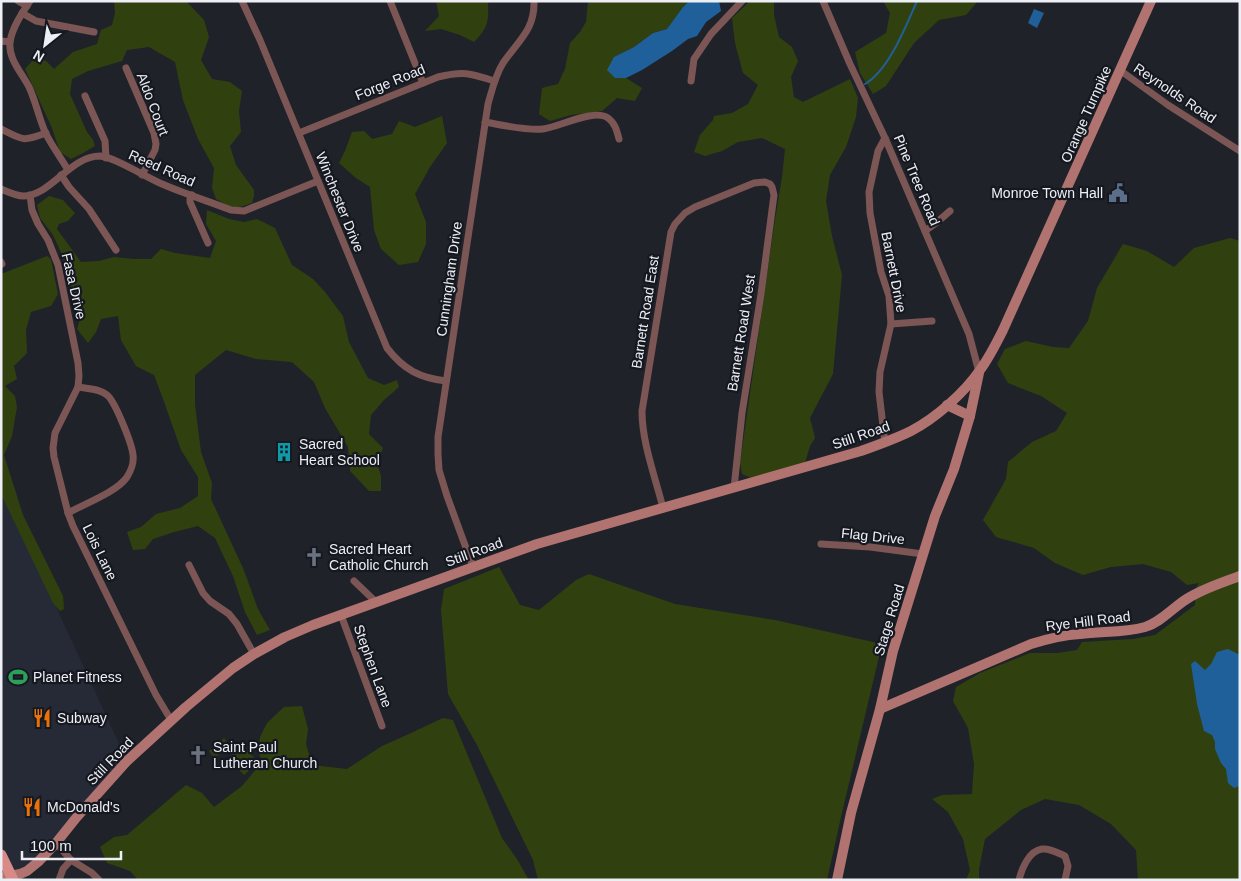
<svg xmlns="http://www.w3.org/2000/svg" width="1241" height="881" viewBox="0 0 1241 881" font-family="Arial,sans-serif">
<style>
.built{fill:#262a37}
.green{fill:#30410f}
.water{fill:#20609a}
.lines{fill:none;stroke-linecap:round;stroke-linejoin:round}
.stream{stroke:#20609a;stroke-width:2}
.street{stroke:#7c5654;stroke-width:7}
.secondary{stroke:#b07370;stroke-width:10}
.primary{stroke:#d88a86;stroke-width:11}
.labels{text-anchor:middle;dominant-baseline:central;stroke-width:4.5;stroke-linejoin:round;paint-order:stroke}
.street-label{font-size:14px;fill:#edeff5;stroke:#161820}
.poi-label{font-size:14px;fill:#edeff5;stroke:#161820;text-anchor:start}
</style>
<rect width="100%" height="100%" fill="#1f2229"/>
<polygon class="built" points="1,487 127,761 38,862 1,878"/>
<g class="green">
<polygon points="114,1 186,1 204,20 209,37 201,60 212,79 230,82 242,91 239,111 241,132 230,146 236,165 254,190 254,196 252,203 234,209 216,199 212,188 214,168 198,139 183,100 175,62 149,47 127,50 122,61 88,71 72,79 70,94 87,132 93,140 95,146 83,153 71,159 60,152 52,128 25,69 34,59 46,61 54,69 73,52 97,44 101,30 112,25 115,13"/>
<path d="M436 1H488C489 21 488 28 474 42L460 35 441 29 425 31 439 16Z"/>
<polygon points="588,1 689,1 683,7 667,29 653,33 634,47 614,57 615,78 626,78 642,88 635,101 617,98 602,111 571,115 550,121 539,114 542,88 558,84 565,69 570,43 580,32 586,22"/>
<polygon points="750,1 774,1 774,15 779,37 792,47 798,61 791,77 794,97 803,102 850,79 858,98 856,117 846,147 830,175 826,201 832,236 842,275 833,374 810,418 815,438 810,446 805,463 751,478 742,474 740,463 774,226 782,177 785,149 762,138 738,142 722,151 705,156 694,152 700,135 713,120 714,116 732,113 748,104 758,85 743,73 735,43 732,18"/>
<polygon points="883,1 978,1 966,15 939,20 914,43 886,86 873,94 860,73 855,52 886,33 890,13"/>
<polygon points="442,116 447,143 430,167 415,194 426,222 426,244 418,262 399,265 381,249 374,230 370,187 356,178 339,163 345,151 352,132 364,131 372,139 392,134 399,121 415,127"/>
<polygon points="49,196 63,200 75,213 68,221 59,224 57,229 81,262 99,261 114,257 134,259 151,259 161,249 175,253 210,258 216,241 206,224 207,210 229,219 244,222 257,219 275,228 292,265 313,279 325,292 343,316 349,342 368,378 384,385 397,380 399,387 384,400 371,415 369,434 383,448 377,463 381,476 381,491 369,491 350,471 348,447 325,408 314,382 292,362 256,359 226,350 195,375 195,405 201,452 212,483 211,499 243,568 258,609 270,630 257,635 245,612 233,576 215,538 198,526 174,532 153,539 145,549 133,550 127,532 141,527 156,514 180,508 198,496 198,477 181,450 162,396 154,375 136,366 121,340 118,316 101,319 96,332 88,343 77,329 80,319 73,302 63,257 53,235 40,218 37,205"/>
<polygon points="1230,238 1240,241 1240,880 1138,880 1136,850 1111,824 1079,805 1045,799 1021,810 985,839 979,869 979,880 966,880 970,870 963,839 948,812 932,799 942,795 972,794 974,764 968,728 953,701 956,687 980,673 1030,653 1058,653 1077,650 1082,642 1133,639 1155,635 1195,605 1196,588 1199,583 1187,585 1171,572 1143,564 1111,567 1083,575 1055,563 1034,548 996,537 983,520 1006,479 1008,462 1032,442 1056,431 1067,413 1041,396 1008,383 997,364 1005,349 1026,341 1053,347 1069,348 1088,321 1097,288 1123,244 1147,251 1174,267 1194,248"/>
<polygon points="47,256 51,259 58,294 51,306 31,312 26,330 27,353 14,366 17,379 5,386 15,396 17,407 12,436 4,455 23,515 63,596 64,609 60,611 53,603 1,494 1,274"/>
<polygon points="499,567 520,605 539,610 576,580 589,574 675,604 775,620 882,644 841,817 827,880 538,880 533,860 477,745 448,694 441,610 444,589"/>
<polygon points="302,706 308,729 306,744 312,765 347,769 382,746 409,734 443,718 453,720 502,838 517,859 529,880 138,880 130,871 107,863 100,847 114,837 127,835 186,785 202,793 214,807 242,786 262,762 258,751 260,737 267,723 284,707"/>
<polygon points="224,738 228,743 215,759 209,751"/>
<polygon points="244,748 258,761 244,775 229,759 234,752"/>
</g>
<g class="water">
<polygon points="689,1 719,1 721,11 706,22 697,36 688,39 672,51 642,70 626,78 615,78 607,70 614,57 634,47 653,33 667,29 683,7"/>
<polygon points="1034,9 1044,13 1037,28 1028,23"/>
<polygon points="1228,649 1240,655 1240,786 1234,788 1228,783 1226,769 1221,763 1215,749 1215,742 1212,735 1204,731 1197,704 1191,664 1195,661 1205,670 1211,664 1217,652"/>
</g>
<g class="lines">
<path class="stream" d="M865 84C889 70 906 26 917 1"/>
<g class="street">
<polyline points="18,1 27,6"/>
<path d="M30 1C22 13 12 28 10 42 8 59 22 73 29 87 36 102 39 119 46 134 52 146 61 158 68 170"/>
<path d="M242 1 260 40 387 348C404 370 420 378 446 381"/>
<polyline points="390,1 423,83"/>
<polyline points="823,1 850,64 885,138 969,334 979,372"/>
<polyline points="22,13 36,21 94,32"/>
<polyline points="1,41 10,42"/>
<polyline points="126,68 154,133 156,144 155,150 142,175"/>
<polyline points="1121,71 1168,105 1240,151"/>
<polyline points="691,81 694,59 711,34 742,1"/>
<polyline points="85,96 105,141 106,158"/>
<path d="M485 122C502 125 527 131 543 129 559 127 595 108 608 118 615 123 617 131 619 139"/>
<path d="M1 129C23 140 22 142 46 133"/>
<path d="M299 133 438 77C463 71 470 73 494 81"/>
<polyline points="61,175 69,187 89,209 116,250"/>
<path d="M1 189C8 192 16 196 23 196 51 196 70 156 100 156 115 157 147 178 162 184 185 194 208 201 231 210L244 211 318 181"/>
<polyline points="30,195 32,210 38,224 48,240 58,265 78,363 79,376 78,387 55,433 53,448 54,457 68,513 73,526 156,695 171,720"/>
<polyline points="192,195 190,199 190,202 208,243"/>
<polyline points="925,231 936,223 950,211"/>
<polyline points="1,262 2,264"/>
<polyline points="891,324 932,321"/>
<polyline points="885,443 879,392 880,372 891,324 889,296 881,272 870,213 869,192 878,151 885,138"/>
<path d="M663 508C655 476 642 443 642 411L671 232 675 224 685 213 695 207 754 183 765 182 770 184 772 187 774 195 761 294 742 413 734 488"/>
<path d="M68 513C84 504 117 492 127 477 131 471 134 462 133 455 132 444 115 401 107 395 99 388 88 389 78 387"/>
<polyline points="821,544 870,547 923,554"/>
<polyline points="189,565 203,593 210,601 229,614 237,624 254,654"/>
<path d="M473 567 447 496 439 470 438 454V437L488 104C492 90 495 76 503 63 518 41 535 30 534 1"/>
<polyline points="354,581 376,602"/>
<polyline points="341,615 382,726"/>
<polyline points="56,843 71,860 92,873 99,880"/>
<polyline points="59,880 63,869 71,860"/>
<path d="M1019 880C1022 868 1029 851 1042 849 1050 848 1058 853 1065 856L1068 866 1065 880"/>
</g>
<g class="secondary">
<polyline points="947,405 970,416"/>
<path d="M880 709 1031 644C1047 639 1064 635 1080 634 1102 631 1124 633 1145 627 1162 622 1175 605 1190 597 1205 588 1223 582 1240 576"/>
<path d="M1 878 20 874 27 871 38 862 56 843 76 818 127 761 186 707 233 668 254 654 285 637 313 625 537 544 861 451C878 445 895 439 911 431 936 418 964 393 980 370 989 358 996 344 1003 330L1151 1"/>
<polyline points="837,880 851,813 880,709 893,651 935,516 954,469 970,416 979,373"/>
</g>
<polyline class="primary" points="1,855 13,880"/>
</g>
<defs>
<g id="civic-bare" transform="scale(1.5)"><path d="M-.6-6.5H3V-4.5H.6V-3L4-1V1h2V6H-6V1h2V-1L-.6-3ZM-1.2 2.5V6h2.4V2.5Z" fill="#5c6f8a" stroke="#161820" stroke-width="2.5" paint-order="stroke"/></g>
<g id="building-bare" transform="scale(1.5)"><path d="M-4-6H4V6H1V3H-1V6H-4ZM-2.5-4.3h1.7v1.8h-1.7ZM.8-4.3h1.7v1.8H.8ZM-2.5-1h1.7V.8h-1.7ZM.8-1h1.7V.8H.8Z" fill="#0f9aa8" stroke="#161820" stroke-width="2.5" paint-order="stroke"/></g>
<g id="church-bare" transform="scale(1.5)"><path d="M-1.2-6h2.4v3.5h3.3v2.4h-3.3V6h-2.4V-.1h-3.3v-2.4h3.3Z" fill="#6b7280" stroke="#161820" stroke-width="2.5" paint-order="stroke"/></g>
<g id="stadium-bare" transform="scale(1.5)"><path d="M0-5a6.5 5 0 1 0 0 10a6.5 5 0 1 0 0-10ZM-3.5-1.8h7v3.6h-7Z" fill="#2e9e5b" stroke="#161820" stroke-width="2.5" paint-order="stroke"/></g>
<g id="restaurant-bare" transform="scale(1.5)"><path d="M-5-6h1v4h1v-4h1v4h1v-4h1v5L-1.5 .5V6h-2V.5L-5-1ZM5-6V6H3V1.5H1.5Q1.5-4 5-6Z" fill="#e8710a" stroke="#161820" stroke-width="2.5" paint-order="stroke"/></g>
</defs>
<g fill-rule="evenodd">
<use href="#civic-bare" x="1118" y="193"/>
<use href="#building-bare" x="284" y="452"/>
<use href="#church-bare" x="314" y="557"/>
<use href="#stadium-bare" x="18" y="677"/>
<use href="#restaurant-bare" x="42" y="718"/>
<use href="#church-bare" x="198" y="755"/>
<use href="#restaurant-bare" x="32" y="807"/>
</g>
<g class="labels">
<g class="street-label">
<text transform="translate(390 82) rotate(-22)">Forge Road</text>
<text transform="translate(1175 93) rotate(34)">Reynolds Road</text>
<text transform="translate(153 104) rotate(69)">Aldo Court</text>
<text transform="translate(1086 114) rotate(-66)">Orange Turnpike</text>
<text transform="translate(162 168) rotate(24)">Reed Road</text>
<text transform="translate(917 180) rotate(67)">Pine Tree Road</text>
<text transform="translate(340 202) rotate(68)">Winchester Drive</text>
<text transform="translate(894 272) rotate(79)">Barnett Drive</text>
<text transform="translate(449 279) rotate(-82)">Cunningham Drive</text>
<text transform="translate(74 286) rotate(77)">Fasa Drive</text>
<text transform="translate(645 312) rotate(-81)">Barnett Road East</text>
<text transform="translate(741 333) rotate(-81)">Barnett Road West</text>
<text transform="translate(861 435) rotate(-19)">Still Road</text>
<text transform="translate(873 536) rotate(6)">Flag Drive</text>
<text transform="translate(100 552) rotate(64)">Lois Lane</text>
<text transform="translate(474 552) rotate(-20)">Still Road</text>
<text transform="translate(889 620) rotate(-73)">Stage Road</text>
<text transform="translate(1088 621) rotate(-7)">Rye Hill Road</text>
<text transform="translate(373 666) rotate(70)">Stephen Lane</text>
<text transform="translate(110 761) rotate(-46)">Still Road</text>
</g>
<g class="poi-label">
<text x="1103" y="193" text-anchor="end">Monroe Town Hall</text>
<text x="299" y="444">Sacred<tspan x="299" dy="16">Heart School</tspan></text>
<text x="329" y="549">Sacred Heart<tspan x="329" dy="16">Catholic Church</tspan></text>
<text x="33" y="677">Planet Fitness</text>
<text x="57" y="718">Subway</text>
<text x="213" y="747">Saint Paul<tspan x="213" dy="16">Lutheran Church</tspan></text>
<text x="47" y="807">McDonald's</text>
</g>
</g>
<rect width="1241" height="881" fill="none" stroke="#edeff5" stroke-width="5"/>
<g transform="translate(45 45) rotate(210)" stroke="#161820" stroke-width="4" paint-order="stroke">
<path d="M0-4L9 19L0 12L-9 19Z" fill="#edeff5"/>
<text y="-8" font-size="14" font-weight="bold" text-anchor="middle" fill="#edeff5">N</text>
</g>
<path d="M22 851v8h99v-8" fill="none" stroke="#edeff5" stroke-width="2.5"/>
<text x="30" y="851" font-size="15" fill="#edeff5" stroke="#161820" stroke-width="4" paint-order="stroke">100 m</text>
</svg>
